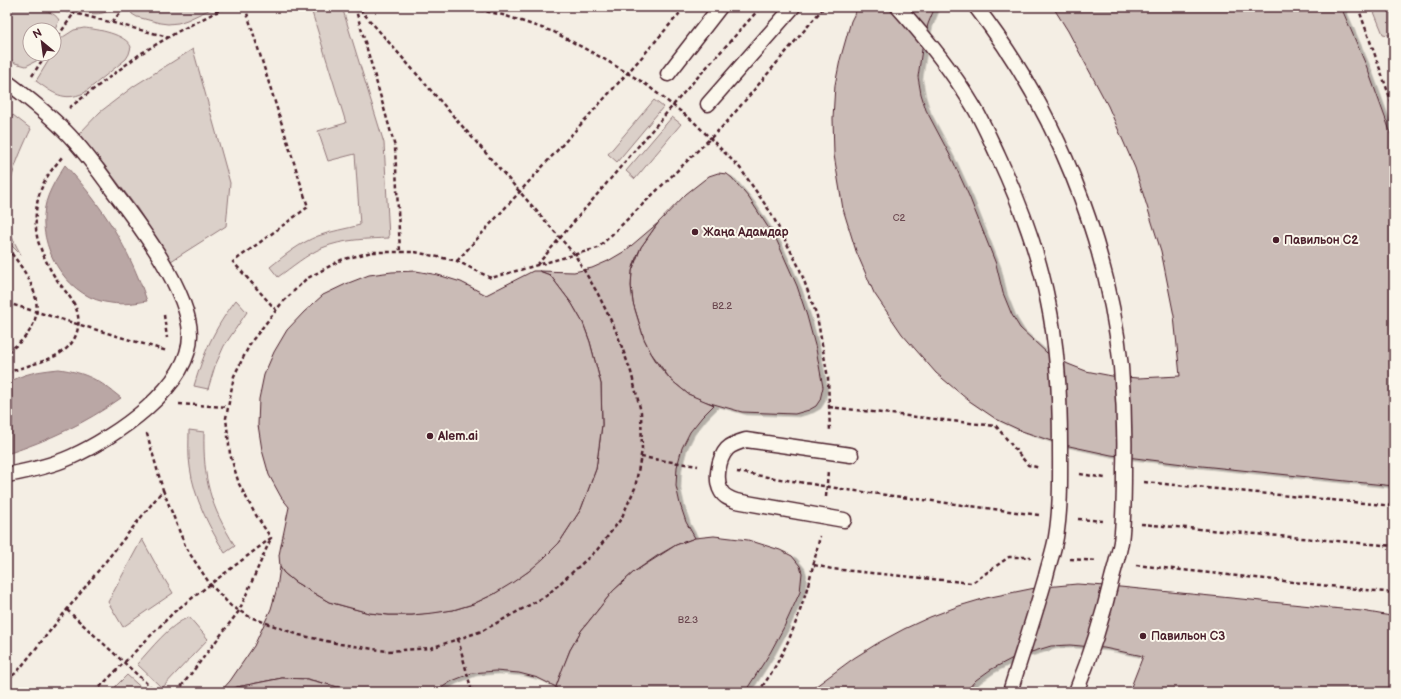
<svg xmlns="http://www.w3.org/2000/svg" width="1401" height="699" viewBox="0 0 1401 699" font-family="'Balsamiq Sans',sans-serif">
<style>
.green{fill:#dbd0c9;stroke:#92787a}
.water{fill:#baa7a5;stroke:#8d7174}
.building{fill:#cabbb6;stroke:#4a1f2b;filter:url(#shadow)}
.lines{fill:none;stroke-linecap:round;stroke-linejoin:round}
.service-casing{stroke:#4a1f2b;stroke-width:17}
.path{stroke:#4a1f2b;stroke-width:2.5;stroke-dasharray:4 3;stroke-linecap:butt}
.service{stroke:#fbf7ec;stroke-width:14}
.poi-dot{fill:#4a1f2b;stroke:#fbf7ec;stroke-width:1.5}
.labels{text-anchor:middle;dominant-baseline:central;stroke-width:4;stroke-linejoin:round;paint-order:stroke}
.number-label{font-size:10px;fill:#6a464e}
.poi-label{font-size:12px;font-weight:bold;fill:#4a1f2b;stroke:#fbf7ec;text-anchor:start}
</style>
<defs>
<filter id="shadow"><feDropShadow dx="4.5" dy="2.5" stdDeviation="0" flood-color="#0004"/></filter>
</defs>
<rect width="100%" height="100%" fill="#f4eee4"/>
<filter id="ink" filterUnits="userSpaceOnUse"><feTurbulence type="fractalNoise" baseFrequency=".025" numOctaves="2"/><feDisplacementMap in="SourceGraphic" scale="8" xChannelSelector="R" yChannelSelector="G"/><feConvolveMatrix kernelMatrix="1 2 1 2 8 2 1 2 1" color-interpolation-filters="sRGB"/></filter>
<g filter="url(#ink)">
<g class="green">
<path d="M7 7C21 7 51 6 59 20L54 32V30H30V54H41L38 60 26 66 15 63 7 57Z"/>
<path d="M75 7H116C102 16 90 16 75 7Z"/>
<polygon points="132,7 215,7 187,20 178,23 168,24 160,23 137,17 132,14 131,11"/>
<path d="M325 7H342L384 143 389 238C367 239 343 239 322 248 306 255 292 267 278 277L270 267C285 255 300 243 318 236 331 231 346 229 360 225L355 154 328 161 318 131 346 123 311 9Z"/>
<polygon points="1372,7 1394,7 1394,36 1383,34"/>
<path d="M84 28C97 29 126 34 131 47L129 54 126 59 84 93C63 102 53 93 36 81L63 37 74 30Z"/>
<polygon points="193,49 230,183 226,226 171,261 137,208 106,167 79,134 100,112 134,86"/>
<polygon points="654,100 663,107 617,162 608,154"/>
<path d="M13 115 31 129C17 159 3 190 8 224 10 235 16 245 21 255L7 241V125Z"/>
<polygon points="672,117 681,124 635,179 626,171"/>
<path d="M236 300 247 312 224 346 215 366 208 389 194 386C204 352 214 329 236 300Z"/>
<path d="M189 430 204 432C203 480 210 505 235 546L225 553C209 527 194 498 190 467 188 455 189 442 189 430Z"/>
<polygon points="142,539 160,572 173,593 123,627 108,602"/>
<path d="M189 617 208 639 162 688 137 664C152 648 169 625 189 617Z"/>
<polygon points="127,675 146,692 110,692"/>
</g>
<g class="water">
<path d="M65 165C103 206 129 248 147 301 135 303 123 305 111 303 70 299 41 254 44 215 45 196 55 181 65 165Z"/>
<path d="M59 369C87 373 99 380 121 398 84 424 49 440 7 454V384C22 373 40 371 59 369Z"/>
</g>
<g class="building">
<polygon points="858,7 935,7 928,24 922,49 918,77 921,94 926,110 953,161 969,196 996,264 1003,293 1012,315 1020,328 1047,353 1068,364 1086,371 1112,376 1138,378 1180,376 1174,316 1161,251 1135,168 1108,106 1068,31 1053,7 1341,7 1366,65 1394,142 1394,486 1183,464 1111,455 1060,444 1022,431 996,419 968,400 936,373 902,334 874,293 856,251 843,209 834,155 833,118 835,85 840,60 851,21"/>
<polygon points="718,173 727,174 732,178 749,198 777,241 797,286 807,316 816,349 823,387 820,400 816,406 809,410 795,414 742,412 703,401 688,394 671,380 651,353 644,339 633,303 631,286 632,271 641,247 658,223 686,194 709,176"/>
<polygon points="658,223 641,247 636,258 632,271 631,286 633,303 644,339 651,353 659,366 671,380 688,394 714,405 702,417 690,432 682,448 677,467 676,486 680,504 686,522 695,538 676,545 657,556 634,572 613,591 581,631 570,650 556,687 538,678 519,673 495,671 472,673 452,681 435,692 357,692 307,679 282,678 237,687 227,692 220,692 230,681 254,646 271,609 277,588 280,567 284,573 295,582 329,602 369,613 389,615 412,615 453,610 473,604 494,594 529,571 559,543 581,509 596,469 602,425 601,384 590,342 583,323 572,304 550,275 539,271 574,272 592,268 608,261 625,251"/>
<polygon points="416,271 438,275 461,282 486,295 533,271 539,271 550,275 572,304 583,323 590,342 601,384 602,425 596,469 581,509 559,543 543,559 529,571 512,583 494,594 473,604 453,610 433,613 412,615 389,615 369,613 329,602 295,582 284,573 280,567 279,555 289,507 281,497 269,475 262,450 258,425 259,399 264,375 274,352 287,330 304,312 323,295 346,284 369,275 392,272"/>
<polygon points="714,536 748,540 780,550 792,556 800,566 802,573 800,592 784,627 770,653 745,692 556,692 556,687 562,670 570,650 581,631 613,591 634,572 676,545 695,538"/>
<polygon points="1077,584 1120,587 1362,611 1391,616 1394,618 1394,692 1129,692 1143,656 1104,648 1070,645 1051,646 1015,657 990,670 976,680 965,692 808,692 854,658 878,643 904,629 930,617 959,606 986,598 1035,588"/>
<polygon points="282,678 307,679 357,692 227,692 237,687"/>
</g>
<g class="lines">
<g class="service-casing">
<g id="service">
<path d="M898 7C925 37 951 69 972 104 982 120 990 139 998 156 1020 203 1038 251 1048 302 1058 349 1060 397 1060 445 1060 475 1061 507 1056 537 1054 550 1049 563 1046 576 1035 615 1022 653 1010 692"/>
<path d="M976 7C1055 108 1108 240 1121 367 1124 401 1125 435 1124 469 1124 493 1124 518 1121 542 1119 554 1115 566 1112 578 1103 616 1091 655 1076 692"/>
<polyline points="668,74 720,7"/>
<path d="M7 82C27 97 47 113 65 131 83 149 99 171 114 192 140 226 189 291 190 334 191 387 113 438 71 457 51 466 28 471 7 475"/>
<polyline points="708,104 793,7"/>
<path d="M844 520 736 501C730 499 724 497 721 491 715 480 718 459 727 449 732 444 739 442 746 440L851 455"/>
</g>
</g>
<g class="path">
<polyline points="51,7 168,37"/>
<polyline points="245,7 308,207 233,262 276,310"/>
<polyline points="355,7 395,147 400,252"/>
<polyline points="466,7 503,15 554,32 604,59 644,83 693,121 740,168 771,213 799,267 817,316 828,378 830,432"/>
<polyline points="1358,7 1394,109"/>
<polyline points="112,22 125,7"/>
<polyline points="54,42 74,13"/>
<polyline points="32,76 46,54"/>
<polyline points="69,108 140,54 179,31 226,7"/>
<path d="M7 248C37 284 55 321 7 352"/>
<polyline points="457,261 641,58 685,7"/>
<polyline points="537,265 687,89 761,7"/>
<polyline points="7,303 167,351"/>
<polyline points="164,315 167,338"/>
<path d="M7 373C26 365 50 362 66 349 80 337 82 317 73 302 67 292 59 284 53 274 47 264 42 253 38 241 34 225 35 202 42 187 46 176 55 166 62 157"/>
<polyline points="179,404 228,407"/>
<polyline points="829,407 996,426 1028,465 1040,468"/>
<polyline points="641,457 698,466"/>
<polyline points="737,472 848,490 1039,515"/>
<polyline points="1080,474 1105,478"/>
<polyline points="1144,482 1394,506"/>
<polyline points="163,490 186,548 210,584 231,606 250,617 299,635 340,644 387,651 431,648 482,631 546,596 597,550 621,519 635,488 642,450 641,412 631,372 616,331 598,294 575,255 358,7"/>
<polyline points="826,497 828,470"/>
<polyline points="1078,519 1103,521"/>
<polyline points="1141,524 1394,546"/>
<polyline points="1070,559 1097,561"/>
<polyline points="814,565 832,569 972,583 1009,557 1031,557"/>
<polyline points="1136,565 1394,593"/>
<polyline points="67,610 156,692"/>
<polyline points="458,639 472,692"/>
<polyline points="7,680 17,672 163,490 147,434 148,433"/>
<polyline points="95,692 174,612 271,538 254,512 239,484 230,454 226,418 234,376 251,342 281,304 306,279 341,260 372,252 415,252 457,261 491,278 598,248 726,123 824,7"/>
<polyline points="177,692 239,611 271,538"/>
<path d="M758 692C793 647 808 590 820 536"/>
</g>
<use href="#service" class="service"/>
</g>
</g>
<g class="poi-dot">
<circle cx="695" cy="232" r="4"/>
<circle cx="1276" cy="240" r="4"/>
<circle cx="430" cy="436" r="4"/>
<circle cx="1143" cy="636" r="4"/>
</g>
<g class="labels">
<g class="number-label">
<text x="899" y="218">С2</text>
<text x="722" y="306">В2.2</text>
<text x="688" y="620">В2.3</text>
</g>
<g class="poi-label">
<text x="703" y="232">Жаңа Адамдар</text>
<text x="1284" y="240">Павильон С2</text>
<text x="438" y="436">Alem.ai</text>
<text x="1151" y="636">Павильон С3</text>
</g>
</g>
<rect width="1401" height="699" fill="none" stroke="#fbf7ec" stroke-width="24"/>
<rect x="12" y="12" width="1377" height="675" fill="none" stroke="#4a1f2b" stroke-width="1.5" filter="url(#ink)"/>
<g transform="translate(42 42) rotate(331)"><circle r="19" fill="#fbf7ec" stroke="#b4a19f"/>
<path d="M0-3L7 15L0 10L-7 15Z" fill="#4a1f2b"/>
<text y="-6" font-size="11" font-weight="bold" text-anchor="middle" fill="#4a1f2b">N</text>
</g>
</svg>
